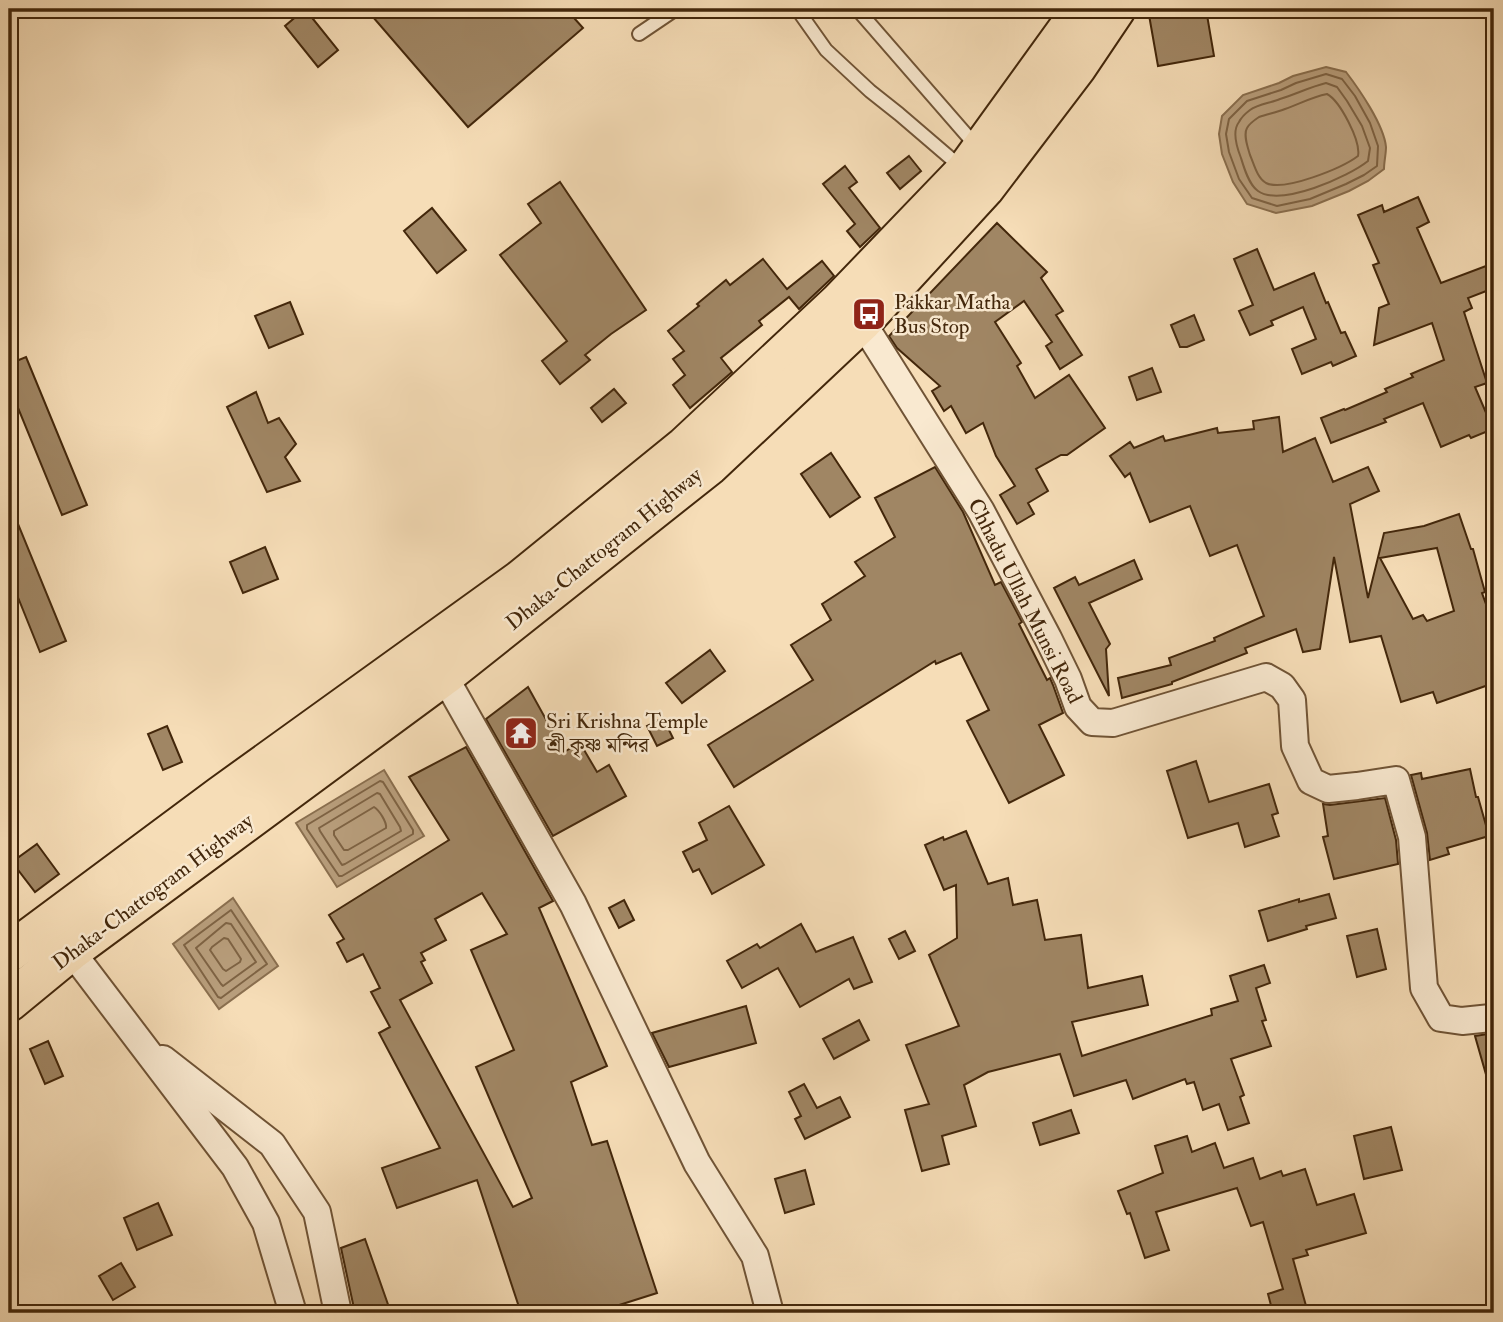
<svg xmlns="http://www.w3.org/2000/svg" width="1503" height="1322" viewBox="0 0 1503 1322" font-family="'IM FELL Double Pica','Noto Serif Bengali',serif">
<style>
.water{fill:#b99f7d;stroke:#8a6f4f;stroke-width:2}
.lines{fill:none;stroke-linecap:round;stroke-linejoin:round}
.shore{stroke:#7e6344;stroke-width:2}
.building{fill:#a08664;stroke:#43270b;stroke-width:2;fill-rule:evenodd}
.service-casing{stroke:#705436;stroke-width:16}
.minor-casing{stroke:#705436;stroke-width:30}
.trunk-casing{stroke:#43270b;stroke-width:42}
.service{stroke:#f9e9d0;stroke-width:12}
.minor{stroke:#f9e9d0;stroke-width:26}
.trunk{stroke:#f6ddb7;stroke-width:38}
.labels{text-anchor:middle;dominant-baseline:central;stroke-width:5;stroke-linejoin:round;paint-order:stroke}
.poi-label{font-size:21px;fill:#43270b;stroke:#f9e9d0;text-anchor:start}
.street-label{font-size:21px;fill:#43270b;stroke:#f9e9d0}
</style>
<rect width="100%" height="100%" fill="#f6ddb7"/>
<filter id="stains"><feTurbulence type="fractalNoise" baseFrequency=".00286" numOctaves="4"/><feColorMatrix values="0 0 0 0 .2 0 0 0 0 .09 0 0 0 0 .02 0 0 0 .5 -.17"/></filter>
<radialGradient id="worn" r=".72"><stop offset=".6" stop-color="#630" stop-opacity="0"/><stop offset="1" stop-color="#630" stop-opacity=".3"/></radialGradient>
<g class="water">
<path d="M1326 67 1346 72C1359 89 1384 125 1386 147 1386 154 1384 162 1384 169L1368 181 1349 191 1312 206 1276 213 1247 204 1233 182 1222 154 1219 134 1222 116 1243 95 1279 83 1293 76Z"/>
<polygon points="384,770 424,836 337,887 296,823"/>
<polygon points="233,898 278,966 219,1009 173,944"/>
</g>
<g class="lines">
<g class="shore">
<polygon points="1326,74 1342,79 1355,96 1370,123 1378,146 1377,166 1364,175 1346,184 1310,199 1277,206 1252,198 1239,179 1229,152 1226,134 1229,119 1247,101 1281,90 1296,83"/>
<path d="M1326 83 1337 87 1347 101 1362 126 1370 148 1368 161C1348 177 1281 207 1258 191 1249 185 1244 168 1241 158 1237 148 1232 131 1239 122 1241 118 1246 113 1250 110 1258 104 1271 103 1280 99 1296 94 1310 87 1326 83Z"/>
<path d="M1327 94C1340 101 1361 141 1358 156 1342 168 1284 192 1266 183 1257 178 1254 164 1250 155 1248 148 1243 135 1247 128 1249 124 1256 119 1259 117 1268 114 1277 112 1285 109 1299 104 1312 97 1327 94Z"/>
<polygon points="380,781 383,782 413,830 413,834 342,876 339,876 307,829 307,825"/>
<polygon points="377,793 380,794 400,827 401,831 345,864 342,865 320,831 319,828"/>
<path d="M374 807C379 810 387 822 386 828L348 850H344L334 835V831Z"/>
<polygon points="231,910 267,964 221,998 218,997 184,945"/>
<polygon points="226,923 231,924 256,962 223,986 221,984 196,948"/>
<polygon points="224,938 228,939 241,959 240,962 226,971 223,969 210,950 212,947"/>
</g>
</g>
<g class="building">
<polygon points="305,9 338,50 318,67 285,26"/>
<polygon points="366,9 566,9 583,28 468,127"/>
<polygon points="1188,9 1206,9 1214,56 1158,66 1149,15"/>
<polygon points="909,156 921,171 900,189 887,173"/>
<polygon points="845,166 857,182 849,188 880,228 860,247 847,231 855,224 823,184"/>
<polygon points="560,182 646,310 611,334 585,355 590,360 560,384 542,361 567,341 500,255 541,223 528,204"/>
<polygon points="1418,197 1429,222 1417,228 1441,283 1494,263 1494,288 1468,298 1472,308 1464,312 1487,383 1475,387 1493,429 1471,438 1469,435 1441,447 1423,403 1384,419 1386,422 1331,443 1321,418 1344,409 1345,410 1387,392 1385,389 1413,377 1411,374 1444,360 1432,323 1374,345 1379,308 1389,304 1373,265 1379,263 1358,215 1382,205 1384,212"/>
<polygon points="432,208 466,250 437,273 404,231"/>
<polygon points="997,223 1047,272 1041,278 1063,311 1056,315 1082,355 1060,369 1046,346 1052,342 1024,301 995,322 1021,363 1017,366 1035,398 1069,375 1105,428 1067,455 1061,455 1036,469 1048,491 1028,503 1034,514 1017,524 1000,495 1015,486 996,456 983,423 966,433 951,406 944,411 932,391 940,386 897,348 889,336"/>
<polygon points="1257,249 1274,290 1314,273 1326,303 1328,302 1341,333 1345,332 1356,356 1333,366 1331,362 1302,374 1292,349 1316,339 1303,307 1271,321 1273,325 1250,335 1239,311 1253,305 1234,259"/>
<polygon points="763,259 787,289 822,261 834,276 799,309 789,297 759,321 762,325 721,358 732,372 690,408 673,385 685,375 673,359 684,351 668,331 699,306 697,304 726,280 730,285"/>
<polygon points="290,302 303,334 269,348 255,316"/>
<polygon points="1194,315 1204,340 1187,347 1180,347 1171,325"/>
<polygon points="26,357 87,505 62,515 9,386 9,364"/>
<polygon points="1152,368 1161,392 1137,400 1129,377"/>
<polygon points="614,389 626,403 602,422 591,408"/>
<polygon points="256,392 268,423 279,418 296,444 285,457 300,481 267,492 227,407"/>
<path d="M1279 417 1283 452 1315 438 1333 482 1368 467 1379 491 1350 504 1368 598 1384 533 1424 526 1459 514 1471 549H1473L1485 592 1482 593 1494 626V660L1488 662 1494 683 1437 703 1433 692 1401 702 1381 636 1350 642 1334 557 1320 649 1303 652 1296 629 1245 648 1247 653 1172 682V684L1122 698 1118 678 1171 665 1169 658 1215 641 1214 638 1264 616 1237 545 1210 556 1190 506 1150 522 1130 473 1125 477 1110 456 1130 442 1134 448 1163 436 1165 441 1217 428 1218 433 1254 429 1253 421ZM1437 548 1454 611 1427 621 1423 615 1413 619 1380 558Z"/>
<polygon points="831,453 860,497 830,517 801,474"/>
<polygon points="935,467 963,512 995,585 1001,582 1022,622 1019,624 1047,680 1050,678 1053,685 1063,713 1039,725 1064,775 1009,803 967,721 989,710 961,653 936,664 935,661 734,787 708,745 813,680 791,645 831,620 822,604 865,576 855,562 895,537 875,498"/>
<polygon points="9,502 66,641 40,652 9,575"/>
<polygon points="265,547 278,579 243,593 230,562"/>
<polygon points="1134,560 1142,579 1089,603 1110,644 1106,649 1109,696 1054,588 1075,577 1079,585"/>
<polygon points="710,650 725,671 682,703 666,683"/>
<polygon points="528,687 564,752 580,743 597,772 609,765 626,796 553,836 486,719"/>
<polygon points="663,718 673,738 657,746 647,726"/>
<polygon points="167,726 182,762 163,770 148,734"/>
<path d="M466 747 553 901 539 908 607 1066 571 1082 592 1145 607 1141 657 1293 594 1313H521L477 1180 397 1208 382 1168 440 1148 379 1033 390 1027 371 992 380 988 363 954 347 962 337 943 344 939 329 915 449 840 409 777ZM482 893 507 934 471 950 514 1050 476 1067 532 1198 513 1207 400 1000 432 983 421 962 425 960 421 953 446 940 435 919Z"/>
<polygon points="1196,761 1209,802 1269,784 1278,813 1272,815 1279,836 1245,847 1238,823 1188,838 1167,771"/>
<polygon points="1470,769 1476,797 1478,797 1489,836 1447,848 1449,854 1430,860 1427,833 1411,775 1421,773 1422,779"/>
<polygon points="1385,798 1396,840 1398,864 1334,879 1323,837 1328,836 1323,804 1330,805"/>
<polygon points="729,806 764,865 712,894 699,869 693,872 683,852 707,840 699,823"/>
<polygon points="966,831 988,884 1008,878 1013,905 1037,900 1045,940 1081,935 1088,988 1142,976 1148,1005 1072,1022 1082,1056 1212,1015 1211,1009 1238,1001 1230,976 1264,965 1270,983 1256,988 1266,1020 1262,1021 1271,1046 1231,1059 1244,1095 1240,1097 1249,1123 1228,1130 1219,1104 1203,1110 1194,1082 1187,1084 1185,1079 1133,1099 1126,1080 1074,1096 1060,1054 988,1072 964,1085 976,1126 942,1136 949,1164 922,1171 905,1110 929,1104 906,1045 959,1026 929,955 957,938 956,885 944,890 925,845 943,837 944,840"/>
<polygon points="37,844 59,874 35,892 12,862"/>
<polygon points="1329,894 1336,918 1306,926 1307,929 1268,941 1259,911 1299,899 1299,902"/>
<polygon points="624,900 634,920 619,928 609,908"/>
<polygon points="801,924 816,952 853,937 872,982 854,989 849,979 800,1007 778,968 742,988 727,961 757,944 760,948"/>
<polygon points="1377,929 1386,969 1357,977 1347,936"/>
<polygon points="905,931 915,951 899,959 889,939"/>
<polygon points="746,1006 756,1043 669,1067 652,1033"/>
<polygon points="859,1020 869,1040 834,1059 823,1039"/>
<polygon points="1494,1033 1494,1085 1489,1085 1475,1036"/>
<polygon points="48,1041 63,1076 45,1084 30,1049"/>
<polygon points="804,1084 817,1108 840,1097 850,1117 805,1139 795,1119 801,1116 789,1092"/>
<polygon points="1071,1110 1079,1133 1040,1145 1033,1123"/>
<polygon points="1391,1127 1402,1170 1364,1179 1354,1136"/>
<polygon points="1187,1136 1192,1152 1215,1143 1224,1168 1253,1158 1260,1179 1281,1171 1283,1176 1305,1169 1317,1205 1354,1194 1366,1233 1306,1250 1308,1255 1293,1259 1308,1313 1273,1313 1268,1294 1283,1289 1263,1222 1251,1226 1237,1188 1156,1212 1169,1250 1145,1258 1130,1213 1127,1214 1118,1191 1163,1173 1155,1146"/>
<polygon points="805,1170 814,1204 785,1213 775,1179"/>
<polygon points="158,1203 172,1235 137,1250 124,1218"/>
<polygon points="365,1239 391,1313 355,1313 341,1248"/>
<polygon points="121,1263 135,1287 113,1300 99,1276"/>
</g>
<g class="lines">
<g class="service-casing">
<g id="service">
<polyline points="797,9 826,50 870,91 899,114 962,168"/>
<polyline points="857,9 977,147"/>
<polyline points="639,34 676,9"/>
</g>
</g>
<g class="minor-casing">
<g id="minor">
<polyline points="862,322 981,511 1048,638 1068,679 1078,707 1092,722 1113,723 1266,677 1282,686 1292,700 1295,746 1311,781 1328,789 1357,786 1396,780 1412,837 1424,988 1441,1018 1462,1021 1491,1018 1494,1017"/>
<polyline points="444,676 573,904 697,1163 755,1256 770,1313"/>
<polyline points="71,951 235,1167 266,1223 293,1313"/>
<polyline points="163,1059 272,1144 317,1212 338,1313"/>
</g>
</g>
<g class="trunk-casing">
<g id="trunk">
<polyline points="9,953 220,796 520,580 685,446 839,302 965,171 1082,9"/>
<polyline points="9,1002 71,951 444,676 710,465 862,322 985,188 1077,67 1116,9"/>
</g>
</g>
<use href="#service" class="service"/>
<use href="#minor" class="minor"/>
<use href="#trunk" class="trunk"/>
</g>
<defs>
<g id="bus-square" transform="scale(1.75)"><rect x="-9" y="-9" width="18" height="18" rx="4" fill="#8f2418" stroke="#f9e9d0"/><path d="M-5-6H5V4H4V6H2V4H-2V6H-4V4H-5ZM-3.5-4V0h7V-4ZM-3.5 1.2v1.5H-2V1.2ZM2 1.2v1.5H3.5V1.2Z" fill="#fff"/></g>
<g id="temple-square" transform="scale(1.75)"><rect x="-9" y="-9" width="18" height="18" rx="4" fill="#8f2418" stroke="#f9e9d0"/><path d="M0-6L5-2H3V0L6.5 2.5H4V6H1.5V3h-3V6H-4V2.5H-6.5L-3 0V-2H-5Z" fill="#fff"/></g>
</defs>
<g fill-rule="evenodd">
<use href="#bus-square" x="869" y="314"/>
<use href="#temple-square" x="521" y="733"/>
</g>
<g class="labels">
<g class="poi-label">
<text x="894" y="302">Pakkar Matha<tspan x="894" dy="24">Bus Stop</tspan></text>
<text x="546" y="721">Sri Krishna Temple<tspan x="546" dy="24">শ্রী কৃষ্ণ মন্দির</tspan></text>
</g>
<g class="street-label">
<text transform="translate(604 549) rotate(-39)">Dhaka-Chattogram Highway</text>
<text transform="translate(1025 601) rotate(63)">Chhadu Ullah Munsi Road</text>
<text transform="translate(153 892) rotate(-37)">Dhaka-Chattogram Highway</text>
</g>
</g>
<rect width="1503" height="1322" fill="none" stroke="#f6ddb7" stroke-width="35"/>
<rect x="10" y="10" width="1482" height="1301" fill="none" stroke="#43270b" stroke-width="3.5"/>
<rect x="18" y="18" width="1468" height="1287" fill="none" stroke="#43270b" stroke-width="2"/>
<rect width="100%" height="100%" filter="url(#stains)"/>
<rect width="100%" height="100%" fill="url(#worn)"/>
</svg>
